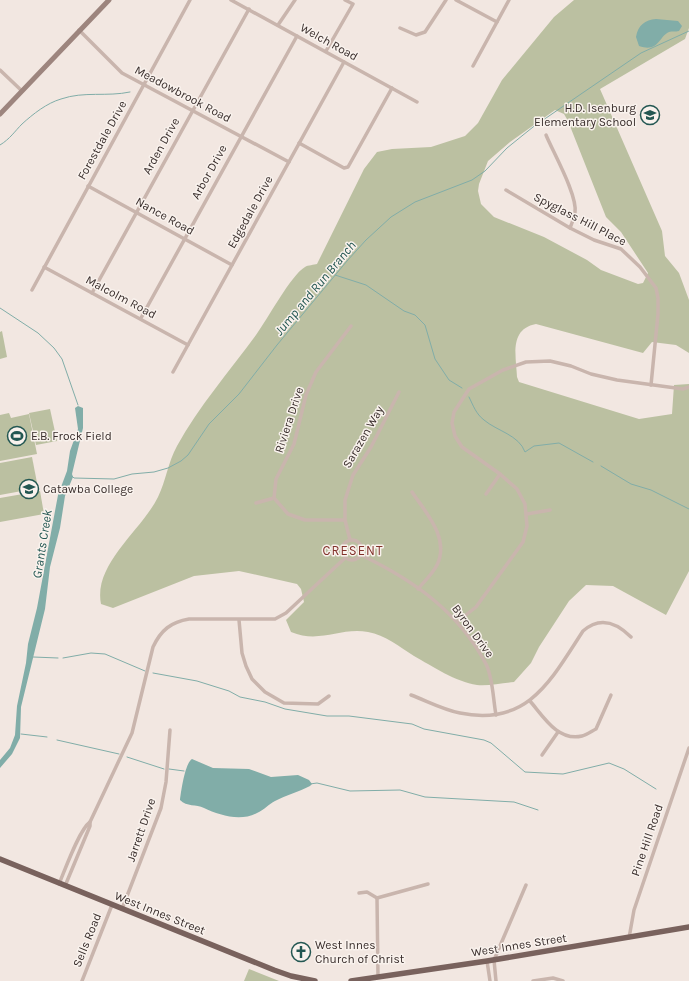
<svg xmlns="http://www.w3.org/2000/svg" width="689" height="981" viewBox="0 0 689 981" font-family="Karla,sans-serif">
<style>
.green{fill:#bbc0a1;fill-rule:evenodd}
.water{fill:#81ada8}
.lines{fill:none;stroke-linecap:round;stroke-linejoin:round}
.stream{stroke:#81ada8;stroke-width:1}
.street{stroke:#c9b5ad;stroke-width:3.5}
.secondary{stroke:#9d857e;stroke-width:5}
.primary{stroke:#79625d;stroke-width:5.5}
.labels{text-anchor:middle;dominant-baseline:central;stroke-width:3;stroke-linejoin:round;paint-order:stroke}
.street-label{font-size:12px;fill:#382d2b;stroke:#f9f2ed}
.poi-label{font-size:12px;fill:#382d2b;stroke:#f9f2ed;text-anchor:start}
.water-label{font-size:13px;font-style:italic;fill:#235752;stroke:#f9f2ed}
.neighbourhood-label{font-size:13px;letter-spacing:1px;fill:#81312a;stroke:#f9f2ed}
</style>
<rect width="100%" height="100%" fill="#f2e7e1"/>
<g class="green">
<path d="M574 0H689V28L685 39 600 89 662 231 665 256 679 273 689 300V353L676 345 652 342 643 353 536 324C509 329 516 356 517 377L519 382 639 419 672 414 674 385 689 384V571L666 615 613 586 586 585 569 601 539 647 531 663 514 682C502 683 489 686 477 685 456 682 432 666 414 656 400 647 385 635 368 632 340 627 320 644 291 632L286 620 304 602 301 589 297 584 239 571 194 576 113 608 101 604C93 564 142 530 158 497 166 481 168 462 177 446 199 406 229 372 256 335 267 320 291 275 305 267 308 265 314 265 317 264L364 169 377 152 392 149 431 147 465 136 478 123 502 80 554 17ZM555 110 564 114 568 121 606 217 621 232 648 273 643 283 638 284 601 270 587 260 544 237 494 217 481 204 478 191 479 184 488 161 510 142Z"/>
<polygon points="2,331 7,357 0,359 0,332"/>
<polygon points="50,409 57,441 36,445 29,413"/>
<polygon points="9,413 11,418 29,414 37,454 0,461 0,415"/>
<polygon points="32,457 38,488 0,495 0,463"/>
<polygon points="40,491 44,514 0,522 0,498"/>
<polygon points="249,969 279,981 244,981"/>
</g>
<g class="water">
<path d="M656 19 678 21 682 26 679 31C675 32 672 31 669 32 659 36 659 53 639 46L636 37C638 25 645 20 656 19Z"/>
<polygon points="78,406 83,408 83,428 72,474 73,477 65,496 60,528 50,567 45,609 21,707 20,738 12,754 0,768 0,760 10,748 15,735 17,706 26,663 28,644 37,608 58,495 67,471 70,451 78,429 75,408"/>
<path d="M192 759 213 768 249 769 271 777 298 775 309 780 312 784 310 786C299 792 286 795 275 801 269 804 264 810 257 813 240 822 219 815 204 808 196 804 187 807 180 800 181 792 185 763 192 759Z"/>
</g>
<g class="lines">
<g class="stream">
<path d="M0 145C10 139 15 131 22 124 33 114 47 103 61 99 84 91 107 97 130 92"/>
<polyline points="335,275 366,285 404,311 415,315 425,325 435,359 449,380 462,388"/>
<polyline points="0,308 38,333 54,348 62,359 78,405"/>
<path d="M469 397C473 405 476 414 484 420 497 431 519 435 525 452L534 446 559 443 593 462"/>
<polyline points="601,466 631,484 651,490 689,509"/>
<polyline points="72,476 74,478 114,479 132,474 154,472 168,468 181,461 188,455 209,424 239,394 277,345 347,261 366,240 391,217 415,202 472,180 485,171 507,148 533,127 581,94 641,53 689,31"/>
<polyline points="33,657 58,658"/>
<polyline points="63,658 91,653 105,654 145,671"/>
<polyline points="153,673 197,681 229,691 240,697 265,702 285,709 327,716 349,716 412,724 424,729 484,740 491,743 525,772 563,774 609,763 624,769 656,789"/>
<polyline points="21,734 47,737"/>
<polyline points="57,740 119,754"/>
<polyline points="127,757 164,769"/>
<polyline points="169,769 184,771"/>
<polyline points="310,784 317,783 350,791 400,790 425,797 514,802 538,810"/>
</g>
<g class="street">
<polyline points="231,0 417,102"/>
<polyline points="456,0 497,22"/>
<polyline points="278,25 295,0"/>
<polyline points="400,28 416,35 425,32 446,0"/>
<polyline points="79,30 122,73 289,162"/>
<polyline points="326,51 353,4 345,0"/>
<polyline points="473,66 509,0"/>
<polyline points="0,70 22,91"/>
<path d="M546 135C553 152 578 196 575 213 574 218 572 223 570 228"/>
<polyline points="299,143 344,168 348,167 392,88"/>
<polyline points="88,186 232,265"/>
<polyline points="506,190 570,228 594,240 621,249 640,267 656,288 658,298 658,314 651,385"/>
<polyline points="44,267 188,345"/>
<polyline points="32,290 190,0"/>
<polyline points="92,293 249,9"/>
<polyline points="141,318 297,36"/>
<polyline points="173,372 344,62"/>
<path d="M412 492C426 513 450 538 437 565 433 573 424 582 418 589"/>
<polyline points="486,494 500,474"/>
<polyline points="256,503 274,498"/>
<polyline points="527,514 550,510"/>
<polyline points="345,520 305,520 288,514 274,498 276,479 294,444 306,395 316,372 351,326"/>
<circle cx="352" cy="550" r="10"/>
<polyline points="350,540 345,520 345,500 353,475 371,447 399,392"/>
<path d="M361 555C413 580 458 611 486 664 493 678 493 699 496 715"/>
<polyline points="239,620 242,653 246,666 252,679 265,692 284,703 318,704 329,696"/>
<polyline points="457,622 476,607 523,542 527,526 525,504 517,489 500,474 462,447 455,436 452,423 454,412 469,389 503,370 526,362 550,361 571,366 591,374 617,380 683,389 689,387"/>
<path d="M411 695C427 701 444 710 460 713 528 727 551 680 583 631 600 616 616 622 631 637"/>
<path d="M530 701C543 716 558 742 582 736 587 735 592 731 596 729L611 695"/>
<polyline points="542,755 558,732"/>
<path d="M90 822 132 733 153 647C161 630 171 622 189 619H275L286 613 345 558"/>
<path d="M59 884C65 870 79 830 90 822V826L65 886"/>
<polyline points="359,893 367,892 377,898 428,884"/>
<polyline points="377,898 378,977"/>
<polyline points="122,909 161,808 166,782 170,730"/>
<polyline points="629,938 634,910 689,748"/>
<polyline points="487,961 490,981"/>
<polyline points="82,981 112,905"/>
<polyline points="496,981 494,960 526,885"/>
<polyline points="533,981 553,978 563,981"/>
</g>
<polyline class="secondary" points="0,114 109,0"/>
<g class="primary">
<polyline points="0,859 274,970 291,976 315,981"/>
<polyline points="351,981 487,961 689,927"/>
</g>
</g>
<defs>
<g id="school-ring" transform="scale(1)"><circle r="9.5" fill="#f9f2ed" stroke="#235752" stroke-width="1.5"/><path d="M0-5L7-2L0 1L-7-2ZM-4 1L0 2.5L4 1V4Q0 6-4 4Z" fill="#235752"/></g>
<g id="stadium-ring" transform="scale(1)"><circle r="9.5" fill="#f9f2ed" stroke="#235752" stroke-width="1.5"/><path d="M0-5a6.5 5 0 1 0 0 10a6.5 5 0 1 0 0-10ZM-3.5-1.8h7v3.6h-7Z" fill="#235752"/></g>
<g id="university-ring" transform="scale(1)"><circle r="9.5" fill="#f9f2ed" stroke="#235752" stroke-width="1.5"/><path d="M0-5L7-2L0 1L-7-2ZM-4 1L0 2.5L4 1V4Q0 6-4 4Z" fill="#235752"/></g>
<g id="church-ring" transform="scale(1)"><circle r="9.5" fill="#f9f2ed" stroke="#235752" stroke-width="1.5"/><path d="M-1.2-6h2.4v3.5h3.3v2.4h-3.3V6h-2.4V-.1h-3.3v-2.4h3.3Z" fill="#235752"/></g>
</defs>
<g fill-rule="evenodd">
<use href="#school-ring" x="650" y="115"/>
<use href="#stadium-ring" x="17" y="436"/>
<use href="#university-ring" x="29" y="489"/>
<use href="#church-ring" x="301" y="952"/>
</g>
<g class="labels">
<g class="street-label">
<text transform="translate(329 42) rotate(29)">Welch Road</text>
<text transform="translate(183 94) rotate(28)">Meadowbrook Road</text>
<text transform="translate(102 140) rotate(-61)">Forestdale Drive</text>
<text transform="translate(161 146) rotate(-61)">Arden Drive</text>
<text transform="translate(209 172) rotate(-61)">Arbor Drive</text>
<text transform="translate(250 212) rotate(-61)">Edgedale Drive</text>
<text transform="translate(165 216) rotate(29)">Nance Road</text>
<text transform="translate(580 219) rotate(27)">Spyglass Hill Place</text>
<text transform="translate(121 297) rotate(28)">Malcolm Road</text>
<text transform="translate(289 420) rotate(-72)">Riviera Drive</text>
<text transform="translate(363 437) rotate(-60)">Sarazen Way</text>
<text transform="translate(473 631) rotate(54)">Byron Drive</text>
<text transform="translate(141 830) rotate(-71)">Jarrett Drive</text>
<text transform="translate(647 840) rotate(-71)">Pine Hill Road</text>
<text transform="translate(160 913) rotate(22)">West Innes Street</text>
<text transform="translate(87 940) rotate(-68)">Sells Road</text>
<text transform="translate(519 945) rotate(-9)">West Innes Street</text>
</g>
<g class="poi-label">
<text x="636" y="108" text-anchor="end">H.D. Isenburg<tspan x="636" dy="14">Elementary School</tspan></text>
<text x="31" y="436">E.B. Frock Field</text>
<text x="43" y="489">Catawba College</text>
<text x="315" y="945">West Innes<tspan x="315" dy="14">Church of Christ</tspan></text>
</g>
<g class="water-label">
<text transform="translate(315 288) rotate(-50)">Jump and Run Branch</text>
<text transform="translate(42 544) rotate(-81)">Grants Creek</text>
</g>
<g class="neighbourhood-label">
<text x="353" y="550">CRESENT</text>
</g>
</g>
</svg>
